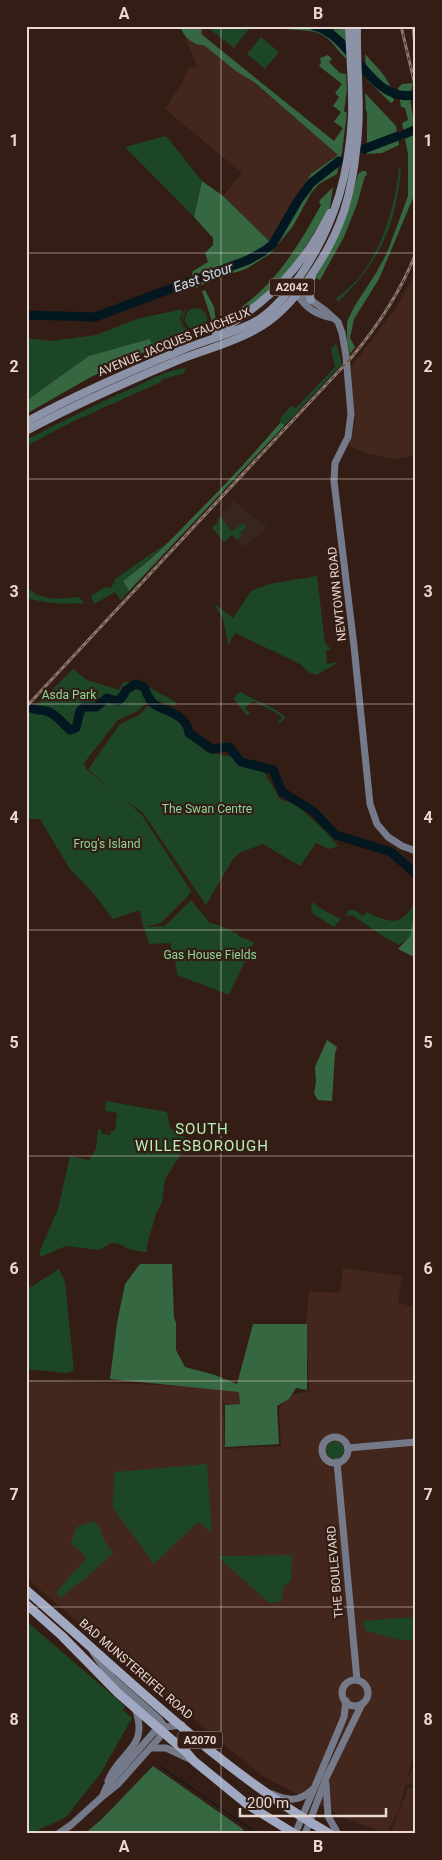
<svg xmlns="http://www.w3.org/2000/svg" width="442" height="1860" viewBox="0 0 442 1860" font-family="Roboto,sans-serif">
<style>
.built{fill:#43271d}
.education{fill:#36261c}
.green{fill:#1d4626}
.forest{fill:#356740}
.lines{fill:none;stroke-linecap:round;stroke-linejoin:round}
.stream{stroke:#031721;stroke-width:1}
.river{stroke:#031721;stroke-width:9}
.secondary{stroke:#757a8b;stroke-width:7}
.primary{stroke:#8c93a8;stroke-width:8}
.highway{stroke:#a1a9c2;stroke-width:9}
.rail-casing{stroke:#8b7870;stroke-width:3}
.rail{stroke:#331d14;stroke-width:1;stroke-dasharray:4;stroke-linecap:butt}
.grid{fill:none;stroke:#e7d8d2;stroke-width:1;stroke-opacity:0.55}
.labels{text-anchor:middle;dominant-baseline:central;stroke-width:4.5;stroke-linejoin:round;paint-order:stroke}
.shield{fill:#331d14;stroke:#b1a099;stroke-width:1}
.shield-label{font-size:11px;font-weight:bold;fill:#e7d8d2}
.street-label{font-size:12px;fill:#e7d8d2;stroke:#331d14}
.park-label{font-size:12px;fill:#8cd799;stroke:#331d14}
.water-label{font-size:14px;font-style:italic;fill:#bfe2f6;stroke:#331d14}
.quarter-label{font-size:15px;letter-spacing:1px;fill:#b6f1b5;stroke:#331d14}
.neatline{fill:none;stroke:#e7d8d2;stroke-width:2}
.grid-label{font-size:16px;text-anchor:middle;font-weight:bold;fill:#e7d8d2}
</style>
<rect width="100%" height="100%" fill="#331d14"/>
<g class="built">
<polygon points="181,26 204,26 203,33 209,44 338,155 311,174 269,242 223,196 242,173 165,109 182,83 189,67 197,67"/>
<polygon points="416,267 416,456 393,459 369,454 349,446 355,423 351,367 395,309 411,281"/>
<polygon points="343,1268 402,1276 398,1303 415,1307 412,1330 416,1331 416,1747 407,1779 416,1761 416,1784 405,1785 399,1809 387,1834 345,1818 262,1776 26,1578 26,1380 241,1388 242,1406 223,1403 225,1449 281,1446 279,1409 286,1396 309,1391 306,1324 309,1291 340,1293"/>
<polygon points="416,1787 416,1834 390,1834 408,1788"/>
</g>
<polygon class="education" points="233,501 266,525 265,530 245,546 241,545 233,535 224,542 212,528 219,521 217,520"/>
<g class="green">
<polygon points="214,26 251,26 234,48 211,30"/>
<polygon points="261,37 279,52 265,69 247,54"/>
<polygon points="166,136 202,181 194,217 125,147"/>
<path d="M399 167 401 171C395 229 379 262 338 302L336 299C344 291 354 284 361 275 382 249 397 200 399 167Z"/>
<path d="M189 307C172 326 195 343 208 325L210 331 160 354 153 348 150 339C108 354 64 377 26 400V338L51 341 96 335 140 318 179 310 183 311 180 319 187 337C185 326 176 316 189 307Z"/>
<circle cx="196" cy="319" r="11"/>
<polygon points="336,343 342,364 285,425 280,423 281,417 291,406 296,408 335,367 331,349"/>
<path d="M186 368 184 373 161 380V382L74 421 26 446V440C62 421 98 403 135 387 151 379 168 370 186 368Z"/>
<polygon points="220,516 232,532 243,523 246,527 240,533 242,535 237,540 232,535 224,542 212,528 219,521 217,520"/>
<polygon points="167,543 136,571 123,581 129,591 121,600 115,592 94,604 91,596 105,587 110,588 113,585 115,579"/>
<polygon points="317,576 325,643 331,649 326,651 327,664 338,662 336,664 316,675 310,673 300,664 235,633 228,645 223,618 215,606 216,605 233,618 251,591 269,584"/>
<path d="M30 590C44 601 62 599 79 597L84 603C64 605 46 603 26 598V591Z"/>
<polygon points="73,669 87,680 119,690 123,682 141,683 176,702 175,706 150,699 138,711 118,720 84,763 86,769 113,791 88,769 120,724 139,715 148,706 173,716 206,752 236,758 244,765 264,772 280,799 297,805 327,833 338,846 329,849 316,843 300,866 263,844 241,852 233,859 206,905 143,813 124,799 142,815 191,891 187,897 161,923 145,927 165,926 191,900 210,923 221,926 238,934 238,936 254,942 229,995 177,975 176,966 170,943 149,944 144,927 143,927 140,910 113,919 94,894 69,868 40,819 26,819 26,716"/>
<polygon points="240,692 276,710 286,717 279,724 278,722 282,718 278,714 253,701 245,708 250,713 247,716 233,698"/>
<polygon points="313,902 318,907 341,919 334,927 312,913 311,906"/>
<path d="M414 904H416V915L413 919 411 936 399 945 387 939 352 915 346 916 349 910H354L363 916 367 912C388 922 400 928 414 904Z"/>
<polygon points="106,1101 167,1112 170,1128 190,1140 165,1179 162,1202 156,1214 147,1245 147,1252 143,1252 129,1249 119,1244 111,1243 99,1250 66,1246 40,1257 40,1250 58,1209 70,1156 89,1160 96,1149 98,1130 101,1129 102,1134 110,1135 111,1131 115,1131 117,1113 105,1111"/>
<polygon points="59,1269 65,1282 74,1371 66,1373 26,1369 26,1290"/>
<circle cx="335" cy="1450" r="9"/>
<polygon points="207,1464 212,1532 198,1522 154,1564 113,1508 114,1472"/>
<polygon points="95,1521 97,1525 100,1528 104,1540 113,1553 87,1577 60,1598 56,1592 87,1558 71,1543 77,1527"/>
<polygon points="292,1555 291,1581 284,1586 281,1602 269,1603 217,1556"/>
<polygon points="416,1617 416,1640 401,1640 366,1631 363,1621"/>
<polygon points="26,1621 125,1706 123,1710 132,1718 101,1773 66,1817 30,1834 26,1834"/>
</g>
<g class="forest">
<path d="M180 26H202L201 34 334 141 343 128 334 122 341 112 333 106 339 97 335 93 342 84 319 66 321 63 320 58 328 55 332 59 329 62 340 73 346 74 347 90 344 111 347 113 342 152 337 174 319 184 311 193 293 226 270 254 246 269 209 281 196 288 192 274 193 271 208 262 205 253 213 245V238L194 217 202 181 223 196 269 241 311 174 338 155 254 82 236 71 204 45C193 46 183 36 180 26Z"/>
<path d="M274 26H325L332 30 341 29V26H345L346 59C339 52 334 44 327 38 312 26 291 33 274 26Z"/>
<path d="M365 54C380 71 390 77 394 101L391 103 367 80Z"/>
<polygon points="413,83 410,98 416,137 413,198 379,279 354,319 350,338 355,347 350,354 347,342 347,322 354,307 376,273 387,253 408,196 408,154 402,123 408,120 405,108 401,107 398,88 402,84"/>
<polygon points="365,93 396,126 399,145 382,153 367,154 367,111 366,111"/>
<polygon points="362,171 366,171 367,175 365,176 357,204 344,237 320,280 314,277 350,204 358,174"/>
<path d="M333 187 330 208 294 264 272 291 241 317 215 330 202 291 205 290 214 307 216 322C225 322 232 314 239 309 277 282 299 245 321 205L319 202 320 200Z"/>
<polygon points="150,339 153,348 89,378 26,414 26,401 89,356"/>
<path d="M280 423 285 425 129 591 123 581C148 563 170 541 191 519 222 488 251 457 280 423Z"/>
<polygon points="416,915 416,958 398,949 410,936 413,919"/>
<polygon points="327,1040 337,1047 335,1054 332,1101 318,1100 314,1094 316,1082 315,1067"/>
<polygon points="140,1264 172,1264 174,1317 176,1323 176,1350 185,1367 215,1375 237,1384 253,1324 307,1324 307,1390 296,1388 289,1399 277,1406 279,1444 225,1447 225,1405 240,1404 239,1392 110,1379 117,1323 125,1284"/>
<polygon points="153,1766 243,1829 244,1834 84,1834 101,1820"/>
</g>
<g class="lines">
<polyline class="stream" points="161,1767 258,1834"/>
<g class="river">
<path d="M314 26C352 34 370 103 413 95"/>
<polyline points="405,134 414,130"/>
<polyline points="364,149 398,136"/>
<polyline points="26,315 95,317 248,260 264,251 272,245 299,199 311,183 339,161"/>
<path d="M26 705C36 713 39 708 49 712 57 715 63 724 70 730L76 728 80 711 84 707H96L107 698 118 701 123 696 126 690 136 684 144 687C146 692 149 700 154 704 167 713 186 713 189 733L212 749 229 747 241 762 273 770 282 792 313 811 336 835 391 852 416 874"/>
</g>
<g class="secondary">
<polyline points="294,292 311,300 326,311 338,322 342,333 346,356 351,414 348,437 335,463 334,481 354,646 370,804 377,824 388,837 402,846 416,851"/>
<path d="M297 294C306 308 316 315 333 318"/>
<circle cx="335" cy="1450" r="13"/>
<polyline points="348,1448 416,1442"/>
<polyline points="337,1462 357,1680"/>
<circle cx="355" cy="1693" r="13"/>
<polyline points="151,1748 166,1748 194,1761"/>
<path d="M108 1781C120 1750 150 1749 135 1708"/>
<polyline points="326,1784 328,1816 338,1834"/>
<path d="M272 1794C288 1801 299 1802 312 1790"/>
<polyline points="103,1795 107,1786 154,1732 165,1727 182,1725"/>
<polyline points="58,1834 71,1825 103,1796 118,1784 159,1738 165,1727 159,1719 113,1678 104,1668 93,1652"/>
<polyline points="295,1834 344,1717 346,1701"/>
<polyline points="305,1834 326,1778 362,1704"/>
</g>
<g class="primary">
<polyline points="311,300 308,290 312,276"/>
<path d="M216 333C268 303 303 267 330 213"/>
<path d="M26 422C77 394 130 371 184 349 208 339 236 333 258 320 278 307 293 287 306 267 336 220 349 173 352 117 353 87 350 56 349 26"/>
<path d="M26 431C74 405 124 383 174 362 200 351 230 344 255 330 294 310 331 251 344 211 350 192 354 171 356 151 362 110 356 68 357 26"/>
</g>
<g class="highway">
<path d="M26 1590C124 1674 217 1769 330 1834"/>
<polyline points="26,1604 62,1636 118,1693 187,1753 194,1761 248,1805 295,1834"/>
</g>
<g class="rail-casing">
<g id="rail">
<polyline points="401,26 416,89"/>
<polyline points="413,26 416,59"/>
<path d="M26 707 351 358C378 326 400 293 416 253"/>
</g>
</g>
<use href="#rail" class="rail"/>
</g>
<path class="grid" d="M221 26V1834M26 253H416M26 479H416M26 704H416M26 930H416M26 1156H416M26 1381H416M26 1607H416"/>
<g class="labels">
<g class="shield">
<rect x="269.5" y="278.5" width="45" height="17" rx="4"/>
<rect x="177.5" y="1731.5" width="45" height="17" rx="4"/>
</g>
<g class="shield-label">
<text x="292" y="287">A2042</text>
<text x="200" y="1740">A2070</text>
</g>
<g class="street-label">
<text transform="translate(174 342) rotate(-22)">AVENUE JACQUES FAUCHEUX</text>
<text transform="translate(337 594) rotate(-96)">NEWTOWN ROAD</text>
<text transform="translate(335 1572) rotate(-95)">THE BOULEVARD</text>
<text transform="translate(136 1669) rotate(41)">BAD MUNSTEREIFEL ROAD</text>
</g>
<g class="park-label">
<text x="69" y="695">Asda Park</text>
<text x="207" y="809">The Swan Centre</text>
<text x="107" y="844">Frog's Island</text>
<text x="210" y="955">Gas House Fields</text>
</g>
<g class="water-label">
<text transform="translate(203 277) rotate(-20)">East Stour</text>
</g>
<g class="quarter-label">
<text x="202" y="1129">SOUTH<tspan x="202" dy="17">WILLESBOROUGH</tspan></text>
</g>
</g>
<rect width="442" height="1860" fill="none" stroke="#331d14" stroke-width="55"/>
<path d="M240 1808v8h146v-8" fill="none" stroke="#e7d8d2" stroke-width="2.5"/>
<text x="247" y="1808" font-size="15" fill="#e7d8d2" stroke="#331d14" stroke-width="4" paint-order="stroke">200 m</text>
<rect x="28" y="28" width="386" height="1804" class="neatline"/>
<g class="grid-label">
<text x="124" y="19">A</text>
<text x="318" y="19">B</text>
<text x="14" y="146">1</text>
<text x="428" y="146">1</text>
<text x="14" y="372">2</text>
<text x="428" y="372">2</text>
<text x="14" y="597">3</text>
<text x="428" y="597">3</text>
<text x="14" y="823">4</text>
<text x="428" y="823">4</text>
<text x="14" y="1048">5</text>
<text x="428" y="1048">5</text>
<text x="14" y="1274">6</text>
<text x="428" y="1274">6</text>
<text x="14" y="1500">7</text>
<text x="428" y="1500">7</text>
<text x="14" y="1725">8</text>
<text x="428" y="1725">8</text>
<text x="124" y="1852">A</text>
<text x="318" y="1852">B</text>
</g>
</svg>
